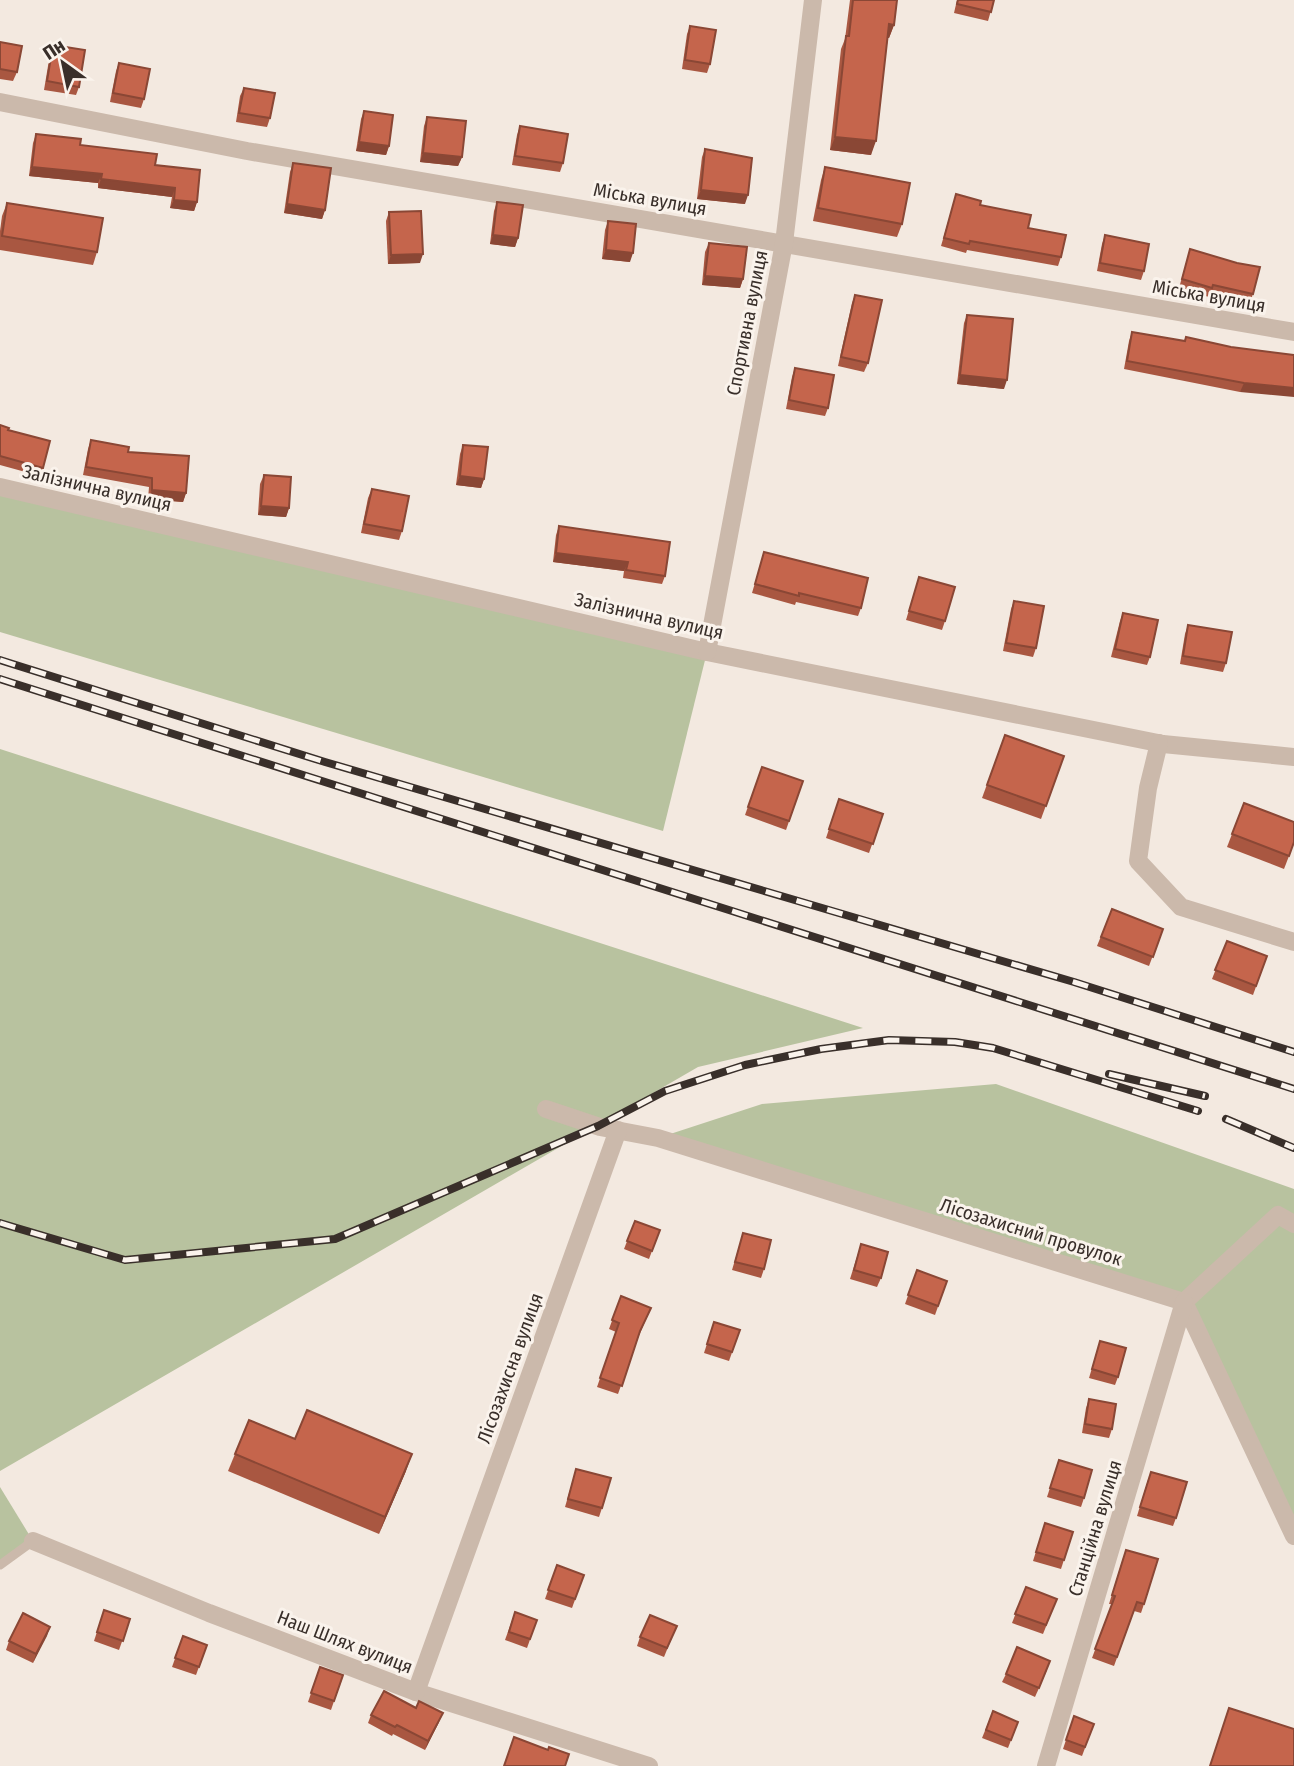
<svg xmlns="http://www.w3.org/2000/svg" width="1294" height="1766" viewBox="0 0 1294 1766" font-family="'Fira Sans Condensed',sans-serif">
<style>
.green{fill:#b8c29f}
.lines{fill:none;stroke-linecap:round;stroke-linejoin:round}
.lane{stroke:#cbb9ab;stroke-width:9}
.street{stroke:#cbb9ab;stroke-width:18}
.rail-casing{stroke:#392f2a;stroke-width:8}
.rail{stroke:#faf3ec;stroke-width:5;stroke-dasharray:16;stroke-linecap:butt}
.wall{fill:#a95741}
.shaded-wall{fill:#8a4735}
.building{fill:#c5654c;stroke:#8a4735;stroke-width:2}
.labels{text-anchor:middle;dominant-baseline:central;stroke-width:6;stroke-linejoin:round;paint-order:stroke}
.street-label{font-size:19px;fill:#392f2a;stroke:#faf3ec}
</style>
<rect width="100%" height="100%" fill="#f3e9e0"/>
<g class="green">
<polygon points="0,487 707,652 663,831 0,632"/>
<polygon points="0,749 863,1028 698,1067 0,1471"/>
<polygon points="996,1084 1294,1189 1294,1536 1184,1302 658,1138 762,1104"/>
<polygon points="0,1487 33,1541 0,1565"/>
</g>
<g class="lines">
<polyline class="lane" points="0,1565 33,1541"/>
<g class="street">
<polyline points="0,102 247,151 1294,332"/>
<polyline points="0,487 707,652 1163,744 1294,757"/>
<polyline points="707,652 784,243 813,0"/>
<polyline points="1159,743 1148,788 1138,861 1181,907 1294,942"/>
<polyline points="546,1109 600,1127 658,1138 1184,1302 1294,1536"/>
<polyline points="1184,1302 1278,1215 1294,1224"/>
<polyline points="33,1541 209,1613 416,1692 649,1766"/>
<polyline points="416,1692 618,1130"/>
<polyline points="1046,1766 1184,1302"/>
</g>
<g class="rail-casing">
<g id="rail">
<polyline points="0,660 325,762 1074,982 1294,1052"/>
<polyline points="0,679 1294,1089"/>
<polyline points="1109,1074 1205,1096"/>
<polyline points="1226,1119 1294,1148"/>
<polyline points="0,1223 125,1260 335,1239 598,1126 665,1091 745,1065 821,1049 889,1040 955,1042 993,1048 1198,1111"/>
</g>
</g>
<use href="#rail" class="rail"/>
</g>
<g class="wall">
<polygon points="850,0 897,0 894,25 889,38 888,38 871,155 830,150 841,49 845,39"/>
<polygon points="957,0 994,0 988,21 954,13"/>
<polygon points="690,26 710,64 707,73 682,69 687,34"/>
<polygon points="0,42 17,72 13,81 0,79"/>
<polygon points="53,45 79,87 76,95 44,90 50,54"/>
<polygon points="119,63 144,99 141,108 110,102 116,71"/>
<polygon points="244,88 270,118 267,127 236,122 240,96"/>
<polygon points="364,111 389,146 386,155 356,151 361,119"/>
<polygon points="427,117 462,157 458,166 420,162 424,126"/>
<polygon points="520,126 563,163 560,172 512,165 517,135"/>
<polygon points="36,134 80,145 155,165 197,202 194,211 170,208 172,197 98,188 98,183 29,176 33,143"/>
<polygon points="705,149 745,204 697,199 702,157"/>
<polygon points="293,163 325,210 322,219 284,213 290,172"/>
<polygon points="825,167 902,224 897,237 813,221 821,180"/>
<polygon points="956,194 1028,228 1061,257 1058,266 967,250 966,253 941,246"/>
<polygon points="497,202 518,238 515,247 490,244 494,211"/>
<polygon points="7,203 97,252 93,265 0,250 0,231 2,216"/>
<polygon points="389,212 420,263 388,264 386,221"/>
<polygon points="608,221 630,262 602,259 605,230"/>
<polygon points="1105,235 1144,271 1141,280 1097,271 1102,244"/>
<polygon points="709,243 743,279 740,288 702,285 705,252"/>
<polygon points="1190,249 1253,294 1250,302 1210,293 1209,297 1179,288"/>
<polygon points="855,295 868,363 864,372 838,366 852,303"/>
<polygon points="967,315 1004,389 957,384 964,323"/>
<polygon points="1132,332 1185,341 1186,337 1231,347 1294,355 1240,392 1124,369 1129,341"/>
<polygon points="795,368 828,408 825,416 786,409 792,377"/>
<polygon points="0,425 8,430 43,468 40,476 0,465"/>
<polygon points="91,440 128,452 186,493 183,502 148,499 149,487 83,475 88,449"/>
<polygon points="463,445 484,479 481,488 456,485 460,454"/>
<polygon points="264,475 289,508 286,517 258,515 260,484"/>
<polygon points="372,489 402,531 399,540 361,533 368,498"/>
<polygon points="559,526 665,576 662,584 623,578 624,571 553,562 556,535"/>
<polygon points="764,552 861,608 858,616 796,602 795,605 752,593"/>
<polygon points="919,577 945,621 942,630 906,620"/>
<polygon points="1014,601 1036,648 1033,657 1003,651 1011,609"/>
<polygon points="1123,613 1150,657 1147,665 1111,657 1120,621"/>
<polygon points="1188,625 1226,663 1223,672 1180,664 1185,634"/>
<polygon points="1005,735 1064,756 1041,819 982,798"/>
<polygon points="762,767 803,781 786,830 745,815"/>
<polygon points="839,799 883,814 869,853 826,838"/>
<polygon points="1244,803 1294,843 1284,869 1227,847"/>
<polygon points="1112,909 1163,929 1149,966 1097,946"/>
<polygon points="1227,941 1267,956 1253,995 1212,979"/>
<polygon points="635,1221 660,1230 649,1259 624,1249"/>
<polygon points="743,1233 764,1269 761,1278 732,1270"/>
<polygon points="861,1244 881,1278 877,1287 850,1279"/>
<polygon points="917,1270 947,1281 935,1315 905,1304"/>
<polygon points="621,1296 651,1308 638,1338 618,1394 597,1387 616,1332 609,1329"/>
<polygon points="714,1322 740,1330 729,1361 704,1353"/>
<polygon points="1100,1341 1118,1377 1115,1385 1089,1378"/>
<polygon points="1089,1399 1112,1429 1109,1438 1082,1433 1086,1408"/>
<polygon points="295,1439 406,1471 379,1534 228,1471 235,1454"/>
<polygon points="1059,1460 1084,1498 1081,1507 1047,1497"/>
<polygon points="576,1469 602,1508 599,1517 565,1507"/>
<polygon points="1148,1480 1176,1518 1173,1526 1137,1516"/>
<polygon points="1045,1523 1073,1532 1061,1569 1033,1561"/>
<polygon points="1123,1558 1144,1604 1141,1613 1134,1611 1114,1666 1092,1658 1112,1604 1109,1604"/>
<polygon points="557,1565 584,1575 572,1608 545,1599"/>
<polygon points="1026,1587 1057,1599 1043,1634 1012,1623"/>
<polygon points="104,1610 130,1619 119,1650 94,1641"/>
<polygon points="515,1612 537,1620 527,1648 505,1640"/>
<polygon points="50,1627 33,1663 6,1650 9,1641"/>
<polygon points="673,1635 664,1657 637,1646 640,1637"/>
<polygon points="183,1636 207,1645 196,1675 172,1667"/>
<polygon points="320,1667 343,1675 331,1710 308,1702"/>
<polygon points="1047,1670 1035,1697 1002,1682 1006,1674"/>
<polygon points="993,1711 1018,1722 1008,1748 982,1738"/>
<polygon points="371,1715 439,1722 425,1750 393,1734 392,1736 368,1723"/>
<polygon points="1074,1716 1094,1724 1082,1756 1063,1749"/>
</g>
<g class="shaded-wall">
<polygon points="889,24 894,25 889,38 884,37"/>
<polygon points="835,137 876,141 871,155 830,150"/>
<polygon points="359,142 389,146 386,155 356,151"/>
<polygon points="423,153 462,157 458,166 420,162"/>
<polygon points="32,167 102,174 98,183 29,176"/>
<polygon points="101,179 175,188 172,197 98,188"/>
<polygon points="701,190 748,195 745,204 697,199"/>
<polygon points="174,200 197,202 194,211 170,208"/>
<polygon points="287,204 325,210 322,219 284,213"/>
<polygon points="493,235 518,238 515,247 490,244"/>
<polygon points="606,250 633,253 630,262 602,259"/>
<polygon points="423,254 420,263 388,264 391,255"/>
<polygon points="705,276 743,279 740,288 702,285"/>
<polygon points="960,375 1007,380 1004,389 957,384"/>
<polygon points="1244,383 1294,388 1294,397 1240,392"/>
<polygon points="460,476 484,479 481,488 456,485"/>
<polygon points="152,490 186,493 183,502 148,499"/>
<polygon points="261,506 289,508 286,517 258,515"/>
<polygon points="556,553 628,562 624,571 553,562"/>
<polygon points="412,1454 406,1471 379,1534 385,1517"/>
<polygon points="50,1627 47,1636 33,1663 36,1654"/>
<polygon points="443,1713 439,1722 425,1750 428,1741"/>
</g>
<g class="building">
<polygon points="853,0 897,0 894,25 889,24 876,141 835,137 846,36 849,36"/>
<polygon points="958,0 994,0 991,12 957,4"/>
<polygon points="690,26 716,30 710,64 685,60"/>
<polygon points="0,42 22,46 17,72 0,69"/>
<polygon points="53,45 85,50 79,87 47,81"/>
<polygon points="119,63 150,69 144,99 113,93"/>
<polygon points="244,88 275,93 270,118 239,113"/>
<polygon points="364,111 393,115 389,146 359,142"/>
<polygon points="427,117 466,121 462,157 423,153"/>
<polygon points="520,126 568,134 563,163 515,156"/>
<polygon points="36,134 81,139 80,145 157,154 155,165 200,170 197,202 174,200 175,188 101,179 102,174 32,167"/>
<polygon points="705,149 752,158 748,195 701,190"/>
<polygon points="293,163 331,168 325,210 287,204"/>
<polygon points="825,167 910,183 902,224 818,208"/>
<polygon points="956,194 981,201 980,205 1031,215 1028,228 1066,235 1061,257 970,241 969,244 944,238"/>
<polygon points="497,202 523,205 518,238 493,235"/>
<polygon points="7,203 103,218 97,252 2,236"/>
<polygon points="421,211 423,254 391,255 389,212"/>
<polygon points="608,221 636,224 633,253 606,250"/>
<polygon points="1105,235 1149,244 1144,271 1100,263"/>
<polygon points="709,243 747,247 743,279 705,276"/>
<polygon points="1190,249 1237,263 1260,267 1253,294 1213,285 1212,288 1182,279"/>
<polygon points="855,295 882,300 868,363 841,357"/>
<polygon points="967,315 1013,319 1007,380 960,375"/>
<polygon points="1132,332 1185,341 1186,337 1231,347 1294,355 1294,388 1244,383 1127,361"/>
<polygon points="795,368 834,375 828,408 789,400"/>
<polygon points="0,425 9,428 8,430 50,441 43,468 0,456"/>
<polygon points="91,440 129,447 128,452 189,456 186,493 152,490 152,478 86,467"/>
<polygon points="463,445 488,447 484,479 460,476"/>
<polygon points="264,475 291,477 289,508 261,506"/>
<polygon points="372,489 409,496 402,531 364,524"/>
<polygon points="559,526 670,542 665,576 626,570 628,562 556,553"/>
<polygon points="764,552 868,578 861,608 799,593 799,596 755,584"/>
<polygon points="919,577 955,587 945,621 909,611"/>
<polygon points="1014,601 1044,606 1036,648 1006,643"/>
<polygon points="1123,613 1158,620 1150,657 1115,649"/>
<polygon points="1188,625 1232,632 1226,663 1183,656"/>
<polygon points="1005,735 1064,756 1046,806 987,785"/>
<polygon points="762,767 803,781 789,821 748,807"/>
<polygon points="839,799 883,814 873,844 829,829"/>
<polygon points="1244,803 1294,822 1294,842 1289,856 1232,834"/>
<polygon points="1112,909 1163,929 1153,957 1101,937"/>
<polygon points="1227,941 1267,956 1256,986 1215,970"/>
<polygon points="635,1221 660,1230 652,1251 627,1241"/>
<polygon points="743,1233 771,1240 764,1269 735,1262"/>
<polygon points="861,1244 888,1252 881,1278 854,1270"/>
<polygon points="917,1270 947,1281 938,1306 908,1295"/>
<polygon points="621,1296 651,1308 640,1331 622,1386 600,1378 619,1323 612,1320"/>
<polygon points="714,1322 740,1330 732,1352 707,1344"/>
<polygon points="1100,1341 1126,1348 1118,1377 1092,1369"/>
<polygon points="1089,1399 1116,1404 1112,1429 1085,1424"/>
<polygon points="307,1410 412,1454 385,1517 235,1454 249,1420 295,1439"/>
<polygon points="1059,1460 1092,1470 1084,1498 1050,1488"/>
<polygon points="576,1469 611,1478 602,1508 568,1499"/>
<polygon points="1151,1472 1187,1482 1176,1518 1140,1507"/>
<polygon points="1045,1523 1073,1532 1064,1560 1036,1552"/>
<polygon points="1126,1550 1158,1559 1144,1604 1137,1602 1117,1657 1095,1649 1115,1596 1112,1595"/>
<polygon points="557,1565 584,1575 575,1599 548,1590"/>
<polygon points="1026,1587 1057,1599 1046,1625 1015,1614"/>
<polygon points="104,1610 130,1619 123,1641 97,1632"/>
<polygon points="515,1612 537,1620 530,1639 509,1632"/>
<polygon points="23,1613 50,1627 36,1654 9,1641"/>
<polygon points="650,1615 677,1626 667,1648 640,1637"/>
<polygon points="183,1636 207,1645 199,1667 175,1658"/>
<polygon points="1017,1647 1050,1661 1039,1688 1006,1674"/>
<polygon points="320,1667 343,1675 334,1701 311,1693"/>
<polygon points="384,1691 416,1708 419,1701 443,1713 428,1741 397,1725 395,1727 371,1715"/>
<polygon points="1229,1708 1294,1729 1294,1766 1210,1766"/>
<polygon points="993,1711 1018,1722 1011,1740 986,1730"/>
<polygon points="1074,1716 1094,1724 1085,1747 1066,1740"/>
<polygon points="514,1737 548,1750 549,1747 569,1754 565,1766 504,1766"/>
</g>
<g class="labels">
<g class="street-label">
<text transform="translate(650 199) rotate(10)">Міська вулиця</text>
<text transform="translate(1209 296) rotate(10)">Міська вулиця</text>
<text transform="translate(747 323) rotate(-79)">Спортивна вулиця</text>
<text transform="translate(97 488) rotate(13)">Залізнична вулиця</text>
<text transform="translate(649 616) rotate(13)">Залізнична вулиця</text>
<text transform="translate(1031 1232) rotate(17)">Лісозахисний провулок</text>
<text transform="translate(510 1368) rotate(-70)">Лісозахисна вулиця</text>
<text transform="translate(1095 1528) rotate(-73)">Станційна вулиця</text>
<text transform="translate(345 1642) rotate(21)">Наш Шлях вулиця</text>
</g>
</g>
<g transform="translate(63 63) rotate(327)" stroke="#faf3ec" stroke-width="5" paint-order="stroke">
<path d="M0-5L12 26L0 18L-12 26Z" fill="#392f2a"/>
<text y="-10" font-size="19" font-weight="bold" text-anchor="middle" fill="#392f2a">Пн</text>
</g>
</svg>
